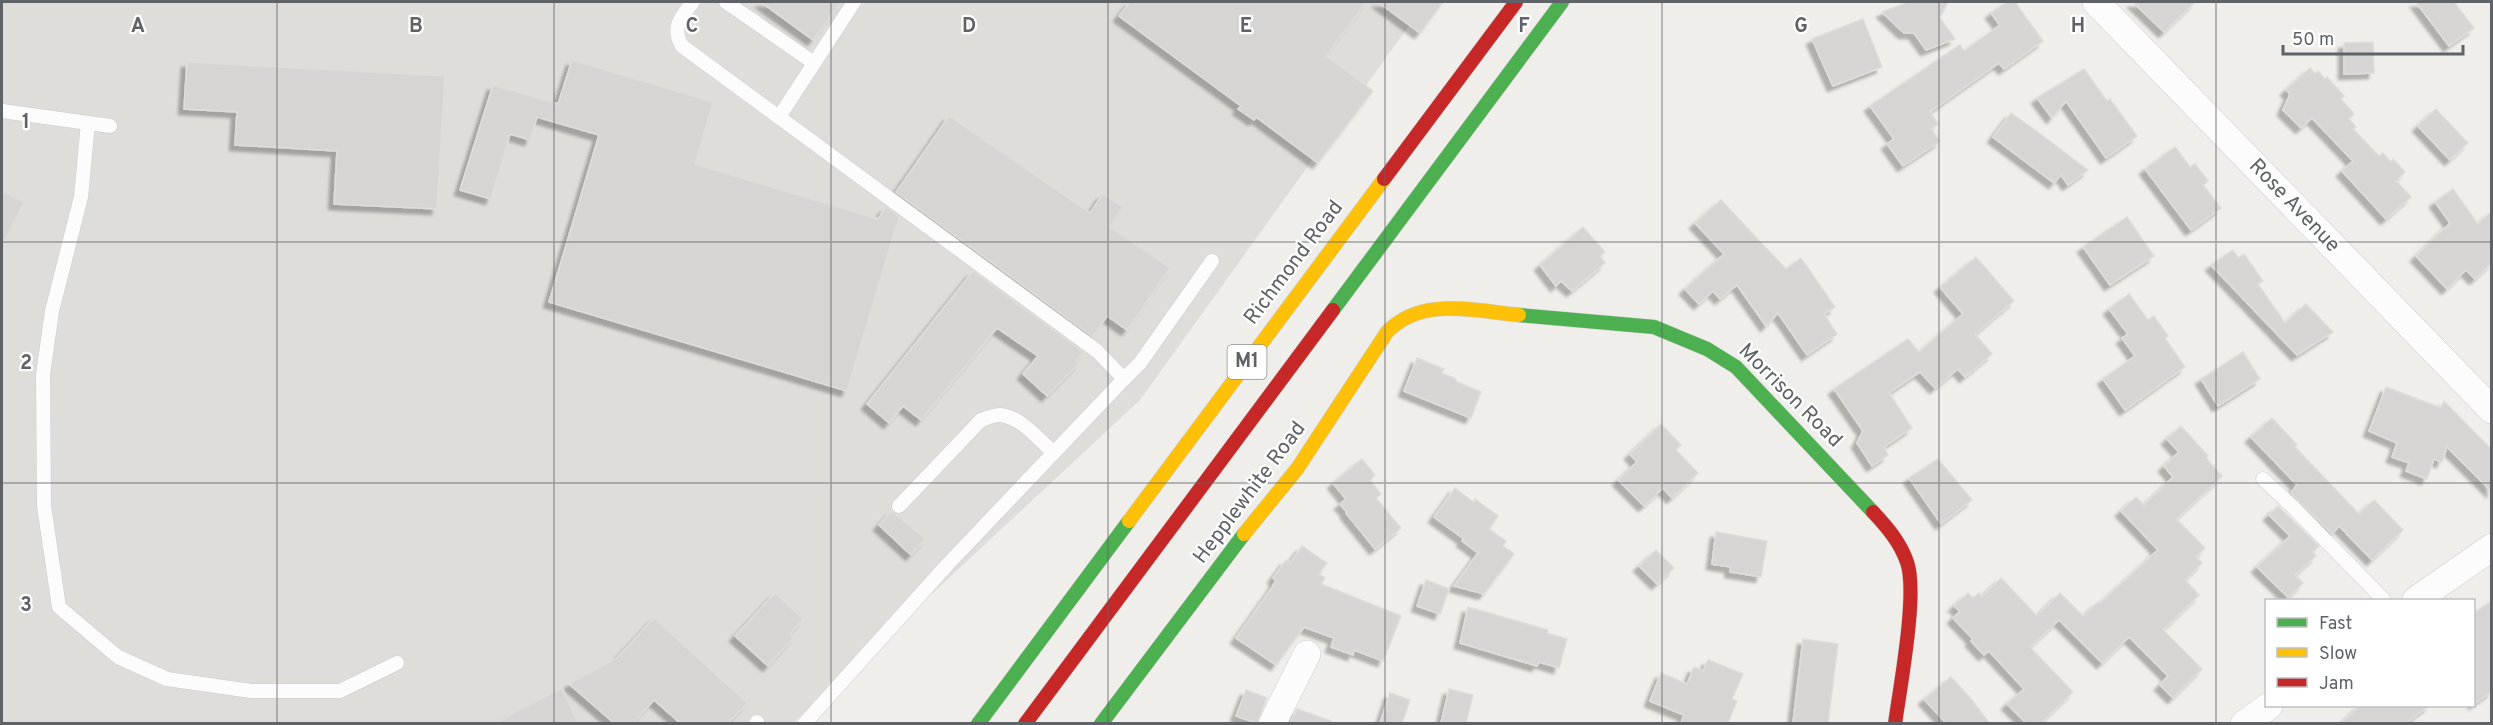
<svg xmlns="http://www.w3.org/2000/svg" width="2493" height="725" viewBox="0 0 2493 725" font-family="Overpass,sans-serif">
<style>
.industrial{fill:#dfddda}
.building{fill:#d6d5d3;stroke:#deddd9;stroke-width:1.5;filter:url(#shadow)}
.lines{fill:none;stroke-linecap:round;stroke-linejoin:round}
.lane-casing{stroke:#cbcccc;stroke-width:15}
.street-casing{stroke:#cbcccc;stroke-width:28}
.fast-casing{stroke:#cacacb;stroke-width:15}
.slow-casing{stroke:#cacacb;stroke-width:15}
.jam-casing{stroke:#cacacb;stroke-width:15}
.lane{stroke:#fdfcfc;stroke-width:14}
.street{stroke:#fdfcfc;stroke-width:27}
.fast{stroke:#4caf50;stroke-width:14}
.slow{stroke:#ffc107;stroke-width:14}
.jam{stroke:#c62828;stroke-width:14}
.grid{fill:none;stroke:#5f6368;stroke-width:1.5;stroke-opacity:0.55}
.labels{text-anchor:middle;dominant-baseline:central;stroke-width:4.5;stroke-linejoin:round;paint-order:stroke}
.shield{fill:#fff;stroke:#8f9295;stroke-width:1.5}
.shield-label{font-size:20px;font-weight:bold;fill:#5f6368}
.street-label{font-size:21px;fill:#5f6368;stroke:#fff}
.grid-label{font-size:20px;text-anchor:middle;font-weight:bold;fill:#5f6368;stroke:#fff;stroke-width:4.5;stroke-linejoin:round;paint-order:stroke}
</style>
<defs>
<filter id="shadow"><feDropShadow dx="-5.5" dy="5.5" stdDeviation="1.5" flood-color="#0004"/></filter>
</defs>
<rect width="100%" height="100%" fill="#efeeea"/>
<polygon class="industrial" points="2,2 1426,2 1140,400 792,724 2,723"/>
<g class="building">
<polygon points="761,2 841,2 813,40"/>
<polygon points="1130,2 1366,2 1326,56 1373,91 1318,163 1256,117 1254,120 1238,109 1241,106 1119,16"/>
<polygon points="1378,2 1443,2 1420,33"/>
<polygon points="1909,2 1948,2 1940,18 1955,39 1926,50 1914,33 1904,33 1882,12"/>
<polygon points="2007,2 2015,2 2043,41 2004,69 1999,63 1930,112 1938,124 1931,129 1940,141 1903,166 1887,144 1894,139 1870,106 1960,45 1964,51 2000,25 1991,13"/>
<polygon points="2133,2 2195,2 2164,32"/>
<polygon points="2416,2 2454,2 2474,28 2449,46"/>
<polygon points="1863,19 1882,67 1833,86 1812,39"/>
<polygon points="2373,42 2374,73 2344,74 2344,43"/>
<polygon points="572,60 713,102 695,164 878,219 886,207 899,217 847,391 549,302 599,135 537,117 530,140 510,134 491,199 460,190 493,85 558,104"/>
<polygon points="187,62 445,76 437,209 334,204 337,151 235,145 237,112 184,109"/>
<polygon points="2310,68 2315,74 2318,71 2325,79 2327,77 2344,96 2341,99 2354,114 2349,119 2356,127 2353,129 2379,156 2383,153 2391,162 2393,159 2405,172 2396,181 2411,197 2386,219 2342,171 2353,161 2312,118 2301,128 2283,110 2290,94 2286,90"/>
<polygon points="2084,69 2107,101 2110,99 2137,136 2106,158 2066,101 2052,118 2037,98"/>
<polygon points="2436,109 2468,143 2450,160 2418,126"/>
<polygon points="2011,113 2039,133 2088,170 2068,185 2061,175 2054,183 1993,137"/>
<polygon points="949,116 1090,213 1103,194 1123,207 1110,227 1170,268 1127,330 1107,316 1093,337 896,192"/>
<polygon points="2175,147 2190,167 2195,164 2208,181 2203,185 2221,208 2191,230 2145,169"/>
<polygon points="2453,189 2478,224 2492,211 2492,263 2475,279 2466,270 2447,289 2416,256 2450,223 2435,202"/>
<polygon points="2,191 24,202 2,246"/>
<polygon points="1721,200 1786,269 1801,258 1835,307 1824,314 1837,334 1807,355 1778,313 1766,326 1737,285 1720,299 1713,291 1699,304 1685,289 1724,254 1695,223"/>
<polygon points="2127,217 2154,256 2110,285 2083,247"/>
<polygon points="1583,227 1605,252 1600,256 1605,263 1572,291 1561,281 1556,286 1540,265"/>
<polygon points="2233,250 2238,258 2244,254 2263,281 2258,284 2285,323 2306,304 2333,332 2297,355 2211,265"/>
<polygon points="1976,257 2014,301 1975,334 1992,354 1965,377 1958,369 1935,388 1920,372 1889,393 1912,428 1884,447 1888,455 1872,466 1857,443 1863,431 1834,389 1908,339 1919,352 1963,314 1940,287"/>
<polygon points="973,271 1083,352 1076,361 1079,363 1047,396 1023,374 1038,356 997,328 921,420 903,406 889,423 867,404"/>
<polygon points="2129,294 2148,320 2154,316 2168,336 2165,338 2185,367 2125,410 2103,379 2135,356 2122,338 2128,334 2109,309"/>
<polygon points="2243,352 2260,379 2218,406 2201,379"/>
<polygon points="1417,358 1444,369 1442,373 1456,379 1455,381 1481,392 1471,418 1404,391"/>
<polygon points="2386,387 2441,408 2444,401 2492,450 2492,492 2447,447 2442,462 2434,459 2427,479 2406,471 2409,463 2392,457 2397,443 2369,431"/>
<polygon points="2272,418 2297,445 2295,447 2359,514 2374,500 2403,530 2372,560 2339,526 2332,534 2291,493 2297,485 2251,437"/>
<polygon points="1661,424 1681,445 1676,450 1698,473 1672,498 1663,488 1644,506 1618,480 1637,462 1630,454"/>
<polygon points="2181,426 2208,456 2206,458 2222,476 2176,519 2205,548 2196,557 2202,563 2185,580 2199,595 2163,630 2202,669 2173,698 2160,685 2168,676 2129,637 2102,663 2059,620 2030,647 2073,692 2041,723 2026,723 2007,704 2024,689 1989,651 1984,655 1971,641 1973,639 1953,618 1960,611 1954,606 1968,593 1973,598 1979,593 1982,597 2001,578 2037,616 2060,593 2083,616 2098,602 2100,603 2158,550 2121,511 2136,497 2144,505 2173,477 2164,466 2179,452 2167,439"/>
<polygon points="1362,459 1375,475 1370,480 1381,494 1376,498 1401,528 1375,549 1346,513 1347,512 1340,504 1346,499 1333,483"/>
<polygon points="1938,459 1972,500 1941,524 1909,478"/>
<polygon points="1455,488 1473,502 1475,499 1498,516 1489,529 1506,541 1503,546 1514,554 1484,594 1454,586 1478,553 1462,541 1464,539 1434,517"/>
<polygon points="2278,506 2319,546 2313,552 2316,556 2295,575 2303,583 2288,597 2257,567 2290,536 2269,515"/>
<polygon points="892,511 925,539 911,555 879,525"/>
<polygon points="1716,532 1767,541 1761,577 1730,572 1731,567 1712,564"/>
<polygon points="1302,546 1327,563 1319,574 1325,578 1321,584 1401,616 1383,661 1354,650 1353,655 1331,647 1334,638 1304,627 1276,665 1236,638 1271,589 1276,580 1273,578 1286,560 1290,563"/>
<polygon points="1656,550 1674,568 1657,584 1639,566"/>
<polygon points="1426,580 1449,589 1440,614 1417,606"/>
<polygon points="775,593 803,619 790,634 794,637 768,666 735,636"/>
<polygon points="2492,601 2492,691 2474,704 2474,613"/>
<polygon points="1468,607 1548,630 1547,633 1567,639 1559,668 1539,662 1537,666 1460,643"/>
<polygon points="654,618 747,703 728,723 680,723 654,700 633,723 614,723 569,684 617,658"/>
<polygon points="1803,639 1838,644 1828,723 1793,723"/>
<polygon points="1708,660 1743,674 1732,699 1737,701 1728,723 1681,723 1684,715 1650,701 1661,673 1687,684 1694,667 1703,671"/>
<polygon points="1951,677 1972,700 1989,723 1946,723 1924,699"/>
<polygon points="562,688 578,723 495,723"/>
<polygon points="1449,689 1473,695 1466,723 1441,723"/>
<polygon points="1246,690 1267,698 1257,723 1236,716"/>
<polygon points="1390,693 1410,700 1402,723 1380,723"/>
<polygon points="2360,705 2430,705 2406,723 2342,723"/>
<polygon points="1297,709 1331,721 1330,723 1290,723"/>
</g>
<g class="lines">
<g class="lane-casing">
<g id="lane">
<path d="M693 2C681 17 671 27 682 46L1097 351 1124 379 948 564 804 724"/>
<polyline points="726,2 814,63"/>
<polyline points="2,111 110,126"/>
<polyline points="779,117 854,2"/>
<polyline points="88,123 81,197 52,311 43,375 44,506 59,607 118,657 167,679 251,691 340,691 397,663"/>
<polyline points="1124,379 1140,363 1212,261"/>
<polyline points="2263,479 2292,506 2384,600"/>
<path d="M899 506 981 420C987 418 994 415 1000 415 1020 416 1039 440 1053 452"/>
<polyline points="756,724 757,722"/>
</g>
</g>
<g class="street-casing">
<g id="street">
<polyline points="2096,2 2492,410"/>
<polyline points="2416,600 2492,547"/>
<polyline points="1272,724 1307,654"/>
<polyline points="2244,724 2269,706"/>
</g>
</g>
<g class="fast-casing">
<g id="fast">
<polyline points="1333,310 1562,2"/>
<polyline points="1519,315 1654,327 1707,349 1736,367 1873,512"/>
<polyline points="978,724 1129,521"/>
<polyline points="1101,724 1244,534"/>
</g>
</g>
<g class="slow-casing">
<g id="slow">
<polyline points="1129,521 1384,179"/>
<path d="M1244 534 1297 469 1387 332C1422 296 1474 311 1519 315"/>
</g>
</g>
<g class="jam-casing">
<g id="jam">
<polyline points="1384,179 1516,2"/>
<path d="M1873 512C1887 527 1900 542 1907 562 1918 593 1900 687 1895 724"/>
<polyline points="1025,724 1333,310"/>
</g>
</g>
<use href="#lane" class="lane"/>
<use href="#street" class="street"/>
<use href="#fast" class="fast"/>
<use href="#slow" class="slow"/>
<use href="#jam" class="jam"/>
</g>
<path class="grid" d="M277 2V724M554 2V724M831 2V724M1108 2V724M1385 2V724M1662 2V724M1939 2V724M2216 2V724M2 242H2492M2 483H2492"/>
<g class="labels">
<rect class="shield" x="1227.5" y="345" width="39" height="34" rx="4.5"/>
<g class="shield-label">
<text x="1247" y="362">M1</text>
</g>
<g class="street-label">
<text transform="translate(2294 206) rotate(46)">Rose Avenue</text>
<text transform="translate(1294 263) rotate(-53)">Richmond Road</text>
<text transform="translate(1790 396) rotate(45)">Morrison Road</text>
<text transform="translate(1250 493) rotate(-53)">Hepplewhite Road</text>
</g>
</g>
<g class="grid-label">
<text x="138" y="32">A</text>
<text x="416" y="32">B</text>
<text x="692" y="32">C</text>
<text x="969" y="32">D</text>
<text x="1246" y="32">E</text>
<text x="1524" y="32">F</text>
<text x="1801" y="32">G</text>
<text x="2078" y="32">H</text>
<text x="26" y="128">1</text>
<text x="26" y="369">2</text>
<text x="26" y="611">3</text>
</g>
<rect width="2493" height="725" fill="none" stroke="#5f6368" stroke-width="6"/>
<rect x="2265" y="599" width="210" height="108" fill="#ffffff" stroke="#bfc1c3" stroke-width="1.5"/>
<rect x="2277" y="618" width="30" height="9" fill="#4caf50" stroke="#bfc1c3" stroke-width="1.5"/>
<text x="2319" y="629" font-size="18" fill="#5f6368">Fast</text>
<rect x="2277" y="648" width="30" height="9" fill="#ffc107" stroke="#bfc1c3" stroke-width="1.5"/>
<text x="2319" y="659" font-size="18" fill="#5f6368">Slow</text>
<rect x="2277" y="678" width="30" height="9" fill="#c62828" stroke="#bfc1c3" stroke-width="1.5"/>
<text x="2319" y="689" font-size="18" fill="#5f6368">Jam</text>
<path d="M2283 45v9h180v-9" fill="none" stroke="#5f6368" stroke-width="3"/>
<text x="2292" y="45" font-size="18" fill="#5f6368" stroke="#ffffff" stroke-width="4.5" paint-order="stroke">50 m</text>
</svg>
